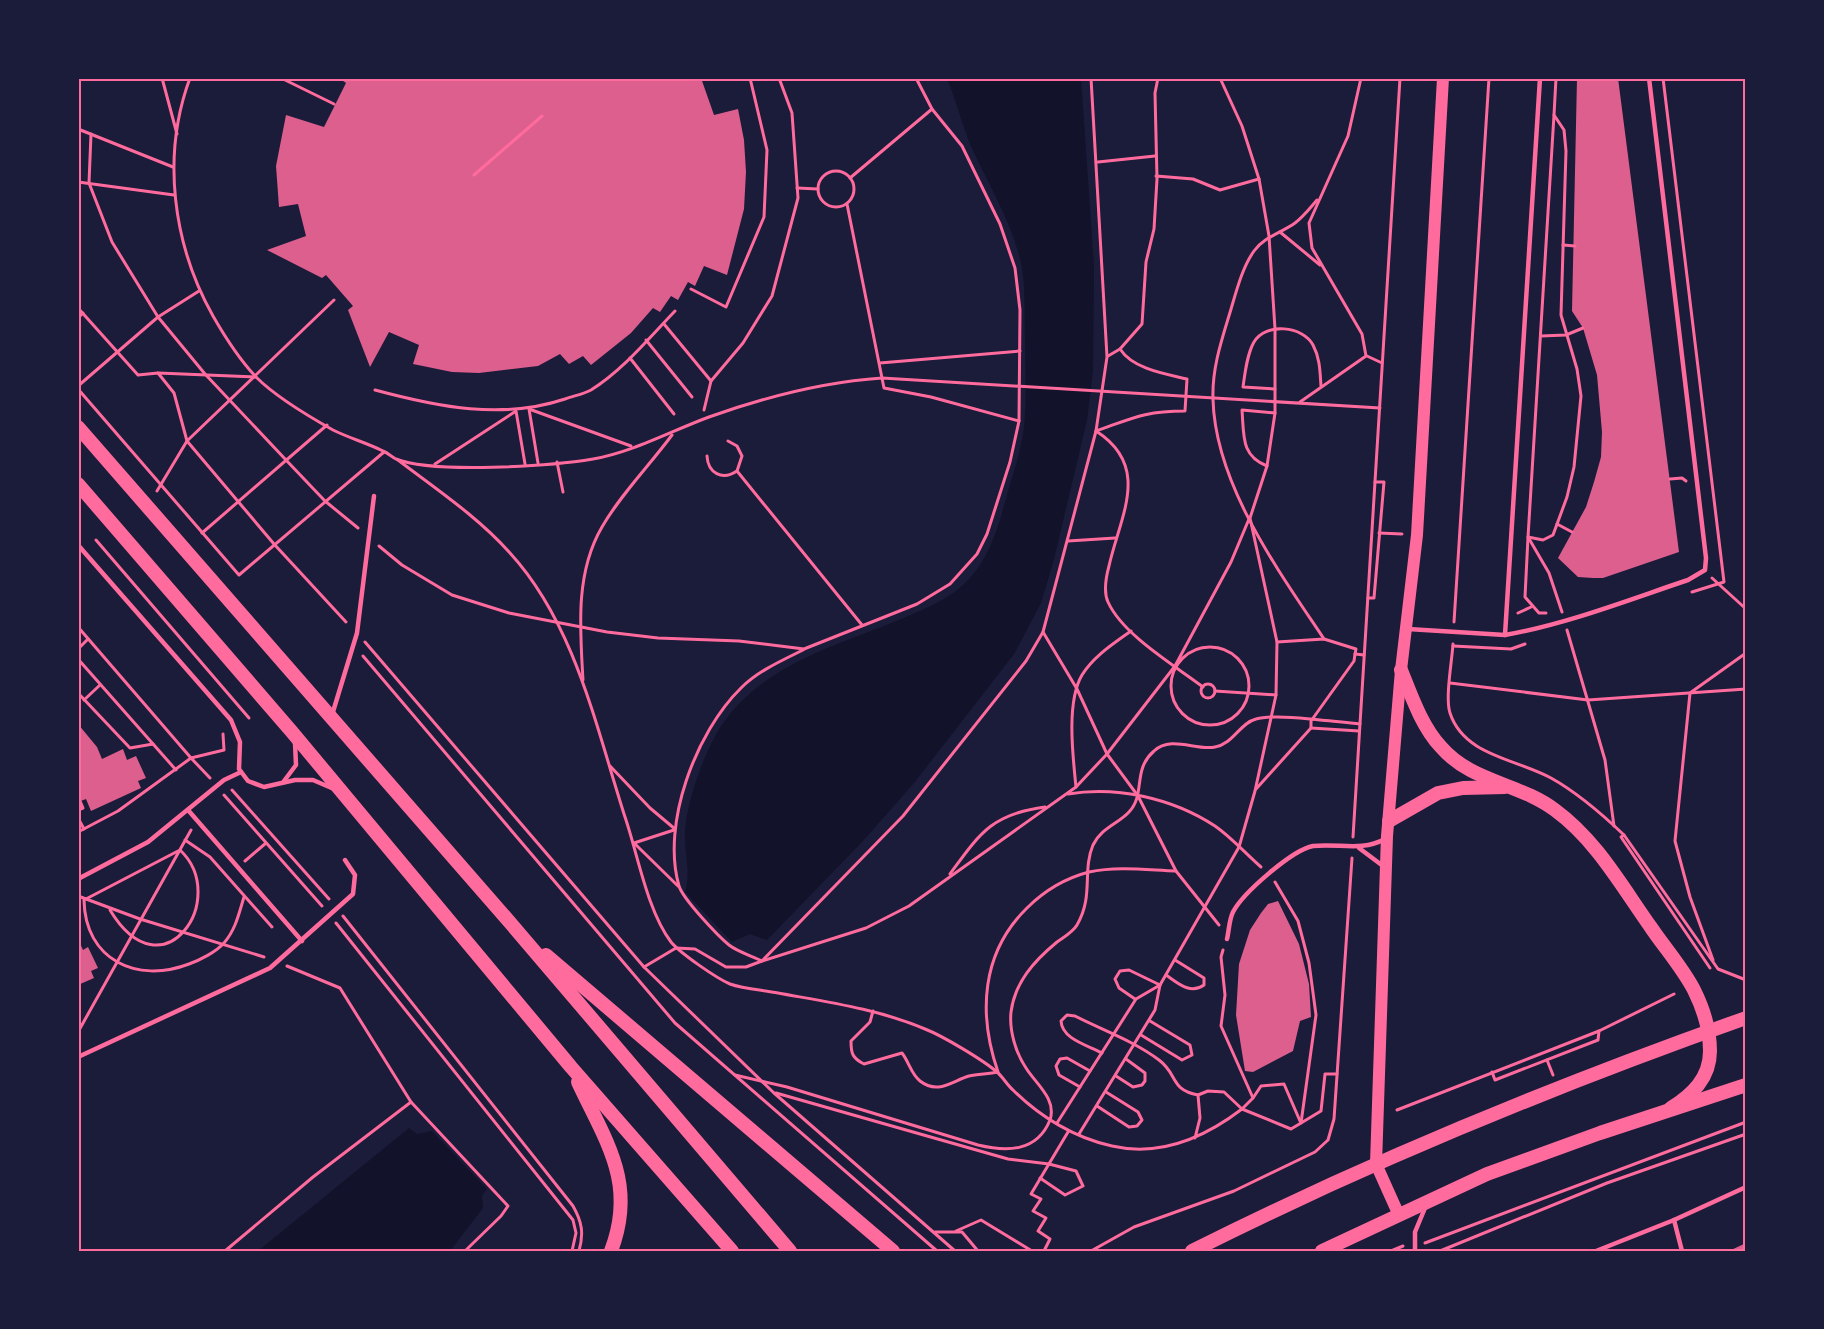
<svg xmlns="http://www.w3.org/2000/svg" width="1824" height="1329" viewBox="0 0 1824 1329" font-family="Lato,sans-serif">
<style>
.water{fill:#12122b}
.building{fill:#dd5f8e}
.lines{fill:none;stroke-linecap:round;stroke-linejoin:round}
.path{stroke:#ff6b9d;stroke-width:3}
.service{stroke:#ff6b9d;stroke-width:4.5}
.secondary{stroke:#ff6b9d;stroke-width:12}
.primary{stroke:#ff6b9d;stroke-width:14}
.neatline{fill:none;stroke:#ff6b9d;stroke-width:2}
</style>
<rect width="100%" height="100%" fill="#1b1b3a"/>
<g class="water">
<path d="M945 78H1081L1094 267 1093 371 1087 420 1054 559 1041 603 1014 654 914 783 862 842 767 940 750 934 732 942 685 892C691 872 685 858 685 838 684 807 706 746 724 722 776 650 869 640 942 600 987 576 998 529 1010 484 1016 465 1022 446 1024 426 1027 397 1025 367 1025 337 1024 313 1026 287 1021 263 1012 222 987 182 970 144 962 124 957 104 949 83Z"/>
<polygon points="409,1128 417,1134 432,1131 487,1189 482,1196 483,1208 450,1251 258,1251"/>
</g>
<g class="building">
<polygon points="339,78 701,78 714,115 738,109 744,140 746,172 744,209 727,275 704,266 695,286 688,282 678,300 671,296 660,312 653,308 631,333 591,365 583,356 569,364 560,354 538,366 479,373 452,372 413,364 419,345 389,332 370,367 348,310 353,306 326,275 322,278 267,250 306,236 298,204 279,207 276,166 286,115 324,127 346,83"/>
<polygon points="1577,78 1618,78 1679,552 1603,578 1593,578 1578,577 1558,558 1586,507 1594,482 1601,457 1602,432 1597,375 1583,328 1572,311"/>
<polygon points="78,724 97,747 102,759 123,749 127,760 136,756 146,778 138,781 141,788 91,811 86,799 78,802"/>
<polygon points="1278,901 1299,944 1309,984 1311,1017 1300,1021 1293,1051 1253,1072 1245,1071 1236,1015 1239,964 1250,930 1261,913 1268,904"/>
<polygon points="78,939 83,950 88,947 98,968 91,971 94,978 78,985"/>
<polygon points="1746,1243 1746,1251 1729,1251"/>
</g>
<g class="lines">
<g class="path">
<polyline points="162,78 177,134"/>
<path d="M190 78C161 156 173 245 213 316 225 337 239 359 256 377 276 397 308 416 333 430 349 438 367 443 383 451 388 453 392 457 396 459 434 474 551 466 593 459 633 452 671 431 709 417 765 397 823 382 882 378L1380 408"/>
<polyline points="281,78 334,104"/>
<polyline points="1663,78 1724,582 1692,592"/>
<polyline points="1554,115 1528,537 1549,573 1562,612"/>
<polyline points="78,129 173,167"/>
<polyline points="91,134 89,183 112,242 158,317 205,374 286,460 325,501 358,528"/>
<polyline points="1098,162 1155,156"/>
<circle cx="836" cy="189" r="18"/>
<polyline points="474,175 542,116"/>
<polyline points="1156,176 1193,179 1220,190 1259,179"/>
<polyline points="850,178 932,109"/>
<polyline points="78,182 174,195"/>
<polyline points="797,188 818,189"/>
<path d="M1317 200C1310 208 1304 216 1295 223 1281 233 1264 237 1254 251 1241 269 1235 297 1228 319 1220 345 1212 371 1213 399 1215 484 1278 570 1324 639"/>
<polyline points="847,204 884,388 931,397 1019,421"/>
<polyline points="1280,232 1320,265"/>
<polyline points="1563,245 1575,246"/>
<polyline points="691,289 726,307 764,217 767,150 750,78"/>
<polyline points="78,308 138,375 158,373 256,377"/>
<polyline points="78,318 83,313"/>
<polyline points="664,324 711,381 704,410"/>
<polyline points="1541,336 1566,335 1583,328"/>
<polyline points="646,340 692,397"/>
<polyline points="1108,356 1120,349 1142,324 1146,262 1154,229 1157,179 1155,93 1158,78"/>
<polyline points="1367,356 1382,363"/>
<polyline points="630,358 674,414"/>
<polyline points="880,363 1020,351"/>
<polyline points="158,373 174,393 187,441 274,544 346,622"/>
<polyline points="711,381 743,343 772,296 798,198 792,113 779,78"/>
<polyline points="78,386 158,317 199,291"/>
<polyline points="78,389 239,575 384,452"/>
<path d="M1275 389 1243 387C1245 373 1247 354 1254 342 1266 322 1303 326 1313 345 1320 358 1320 372 1321 386"/>
<path d="M375 390C438 407 502 420 565 399 573 396 584 394 591 390 623 370 649 338 675 311"/>
<polyline points="1300,402 1366,356 1362,334 1312,248 1309,223 1348,136 1361,78"/>
<path d="M1096 431C1152 467 1120 516 1109 566 1106 577 1103 591 1108 602 1123 635 1174 665 1203 687"/>
<path d="M1096 431C1133 418 1145 411 1185 411L1187 379C1165 374 1133 369 1120 349"/>
<path d="M707 456C708 473 722 481 737 471L742 456 737 446 728 441"/>
<path d="M398 460C436 489 478 517 510 553 575 624 596 727 625 817 638 855 647 910 671 942 680 953 716 978 730 984 744 989 763 990 778 993 827 1002 878 1009 925 1029 943 1036 983 1060 997 1072 1003 1077 1007 1085 1013 1090 1040 1117 1075 1138 1112 1146 1160 1157 1204 1138 1242 1109L1224 1092 1208 1091 1198 1095 1200 1118 1195 1138"/>
<polyline points="557,462 563,492"/>
<polyline points="538,463 529,409 631,446"/>
<polyline points="435,464 516,411 525,464"/>
<path d="M1267 466C1241 456 1244 436 1242 410L1275 413"/>
<polyline points="737,471 862,625"/>
<polyline points="1670,479 1682,478 1686,481"/>
<polyline points="157,491 187,441 334,300"/>
<polyline points="1557,524 1572,532"/>
<polyline points="202,533 327,425"/>
<polyline points="1379,533 1402,534"/>
<polyline points="96,540 249,718"/>
<polyline points="1068,541 1115,538"/>
<polyline points="379,546 402,565 452,595 509,613 607,632 658,638 739,641 804,649 917,604 950,584 977,554 987,534 1010,462 1019,421 1020,310 1015,268 1000,224 962,146 932,109 916,78"/>
<polyline points="1712,578 1746,609"/>
<polyline points="1368,598 1374,598 1384,482 1375,482"/>
<polyline points="1518,613 1531,607"/>
<polyline points="1546,613 1539,613 1525,597 1528,537 1543,540 1553,535 1567,497 1574,467 1581,396 1577,369 1561,315 1566,151 1564,130 1554,115 1556,78"/>
<polyline points="1454,622 1489,78"/>
<polyline points="78,627 191,758 118,811 78,832"/>
<polyline points="1567,630 1605,760 1614,826"/>
<polyline points="1043,632 1077,689 1107,754 1138,796 1176,871 1219,925"/>
<polyline points="365,642 644,967 676,948 695,949 726,967 746,967 762,961 903,816 1026,661 1043,632 1096,431 1107,357 1091,78"/>
<polyline points="1277,642 1324,639 1356,649 1355,654 1364,655"/>
<path d="M1453 644C1452 661 1445 698 1450 713 1464 756 1517 759 1551 778 1578 793 1602 814 1624 835L1718 969 1746 980"/>
<polyline points="1453,646 1511,649 1525,644"/>
<circle cx="1210" cy="686" r="39"/>
<polyline points="78,649 88,639"/>
<path d="M803 650C781 661 758 671 741 688 696 732 661 824 679 886 683 899 718 936 729 945 738 952 752 956 762 961L866 928 909 906 1076 787 1107 754 1175 666 1231 562 1249 519"/>
<polyline points="363,656 675,1023 937,1251"/>
<polyline points="78,659 176,770"/>
<path d="M583 680C580 629 575 573 602 527 621 494 649 466 672 435"/>
<polyline points="1450,683 1588,700 1746,689"/>
<circle cx="1208" cy="691" r="7"/>
<polyline points="1215,691 1276,695"/>
<polyline points="78,693 130,748 153,744"/>
<polyline points="84,700 100,685"/>
<polyline points="1311,728 1359,731"/>
<polyline points="610,766 650,808 675,829"/>
<polyline points="210,778 191,758 224,750 223,734"/>
<path d="M1076 787C1073 757 1066 702 1082 675 1094 656 1113 644 1131 631"/>
<polyline points="1256,789 1311,728 1311,721 1354,661 1355,654"/>
<polyline points="232,790 329,899"/>
<path d="M1068 794C1117 786 1172 798 1215 826 1231 837 1246 854 1261 867"/>
<polyline points="224,795 322,906"/>
<polyline points="78,810 83,808 80,801"/>
<polyline points="78,818 84,829"/>
<polyline points="674,830 634,843 678,886"/>
<polyline points="1624,835 1621,837 1710,968"/>
<polyline points="1353,837 1400,78"/>
<polyline points="185,840 210,857 272,927"/>
<path d="M178 851 84 900C85 960 137 984 189 964 200 960 216 952 224 943 236 929 239 913 244 897"/>
<polyline points="245,861 266,843"/>
<path d="M950 874C980 833 992 814 1045 807"/>
<polyline points="1275,882 1298,921 1309,963 1316,1015 1301,1123"/>
<polyline points="78,896 140,919 264,957"/>
<path d="M110 910C163 998 231 898 180 850"/>
<path d="M343 916 573 1206C582 1222 584 1233 579 1251"/>
<polyline points="336,923 573,1220 576,1233 572,1251"/>
<polyline points="1223,950 1221,957 1225,995 1221,1026 1253,1098 1242,1109 1291,1129 1321,1111 1325,1074 1337,1074"/>
<polyline points="1713,960 1690,897 1675,841 1690,693 1746,653"/>
<polyline points="287,966 340,988 411,1102"/>
<polyline points="644,967 774,1093 955,1251"/>
<path d="M1166 975C1178 983 1190 995 1204 985V978L1175 960"/>
<polyline points="1135,999 1119,988 1115,979 1120,971 1129,970 1160,985"/>
<path d="M873 1011 870 1022 851 1041C851 1053 852 1058 864 1064L902 1053C909 1062 911 1074 920 1081 938 1095 952 1081 969 1076 978 1074 988 1074 998 1072 978 1014 981 953 1027 908 1044 891 1066 878 1089 872 1118 866 1147 870 1176 871"/>
<polyline points="78,1032 191,830"/>
<polyline points="1141,1035 1182,1060 1192,1055 1190,1045 1150,1021"/>
<path d="M1102 1053C1087 1045 1062 1039 1061 1021L1067 1015 1075 1016C1102 1030 1134 1041 1159 1060 1178 1074 1170 1090 1198 1095"/>
<polyline points="1547,1060 1553,1075"/>
<polyline points="1492,1072 1495,1080 1598,1040 1599,1031"/>
<path d="M735 1075 787 1087 978 1145C1007 1152 1037 1152 1050 1120 1057 1099 1036 1084 1026 1068 1016 1053 1009 1031 1011 1012 1015 982 1034 961 1057 942 1064 937 1073 932 1077 925 1094 896 1082 871 1093 845 1101 828 1118 824 1129 812 1146 794 1132 770 1154 751 1171 735 1196 751 1215 747 1233 744 1240 723 1256 719 1277 713 1334 722 1360 724"/>
<polyline points="1116,1076 1133,1087 1142,1085 1145,1081 1145,1073 1126,1059"/>
<polyline points="1080,1087 1059,1075 1056,1066 1060,1059 1067,1058 1090,1071"/>
<polyline points="776,1093 1008,1159 1049,1164 1076,1171 1083,1186 1065,1195 1040,1178"/>
<polyline points="1253,1098 1261,1086 1284,1084 1300,1121"/>
<polyline points="1097,1106 1129,1127 1137,1126 1142,1120 1138,1112 1106,1092"/>
<polyline points="1397,1110 1599,1031 1674,994"/>
<polyline points="1057,1123 1136,999 1160,985"/>
<polyline points="1079,1134 1155,1010 1160,985 1239,847 1255,791 1276,695 1277,642 1250,518 1267,466 1275,413 1275,329 1269,236 1259,179 1242,126 1220,78"/>
<polyline points="956,1231 981,1220 1032,1251"/>
<polyline points="935,1232 962,1232 978,1251"/>
<polyline points="1425,1243 1746,1122"/>
<polyline points="225,1251 313,1177 411,1102 508,1206 501,1216 465,1251"/>
<polyline points="1044,1251 1050,1239 1038,1231 1046,1218 1033,1211 1041,1199 1031,1194 1068,1132"/>
<polyline points="1091,1251 1134,1227 1234,1191 1315,1152 1328,1140 1334,1119 1352,858"/>
<polyline points="1391,1251 1403,1246"/>
<polyline points="1440,1251 1607,1183 1746,1134"/>
</g>
<g class="service">
<polyline points="78,545 231,720 240,742 239,769 248,781 264,787 295,780 313,780 334,789"/>
<polyline points="1408,629 1505,635 1540,78"/>
<path d="M1505 635C1567 624 1628 600 1688 580L1705 570 1706 558 1649 78"/>
<polyline points="332,715 357,633 374,496"/>
<polyline points="284,781 296,765 295,743"/>
<polyline points="188,810 302,941"/>
<polyline points="1359,848 1383,866"/>
<polyline points="78,879 148,842 224,780 241,772"/>
<path d="M1227 939C1229 931 1229 920 1233 912 1243 893 1292 850 1313 846 1339 843 1361 852 1385 839"/>
<polyline points="78,1057 270,968 353,894 355,875 345,860"/>
<polyline points="1674,1220 1682,1251"/>
<polyline points="1415,1251 1415,1232 1425,1208"/>
<polyline points="1596,1251 1674,1220 1746,1187"/>
</g>
<polyline class="secondary" points="1398,1213 1376,1164 1387,836 1401,670 1417,535 1443,78"/>
<g class="primary">
<polyline points="78,427 513,926 790,1251"/>
<polyline points="78,484 292,732 571,1067 732,1251"/>
<path d="M1401 670C1411 695 1422 727 1441 747 1471 782 1519 783 1555 810 1596 840 1621 885 1650 926 1664 947 1682 967 1694 990 1703 1008 1710 1031 1710 1051 1710 1078 1692 1095 1671 1108"/>
<polyline points="1389,821 1438,793 1463,788 1505,787"/>
<polyline points="546,955 893,1251"/>
<path d="M578 1082C606 1142 637 1183 611 1251"/>
<path d="M1192 1251C1371 1161 1557 1085 1746 1018"/>
<polyline points="1322,1251 1487,1174 1600,1133 1746,1085"/>
</g>
</g>
<rect width="1824" height="1329" fill="none" stroke="#1b1b3a" stroke-width="159"/>
<rect x="80" y="80" width="1664" height="1170" class="neatline"/>
</svg>
